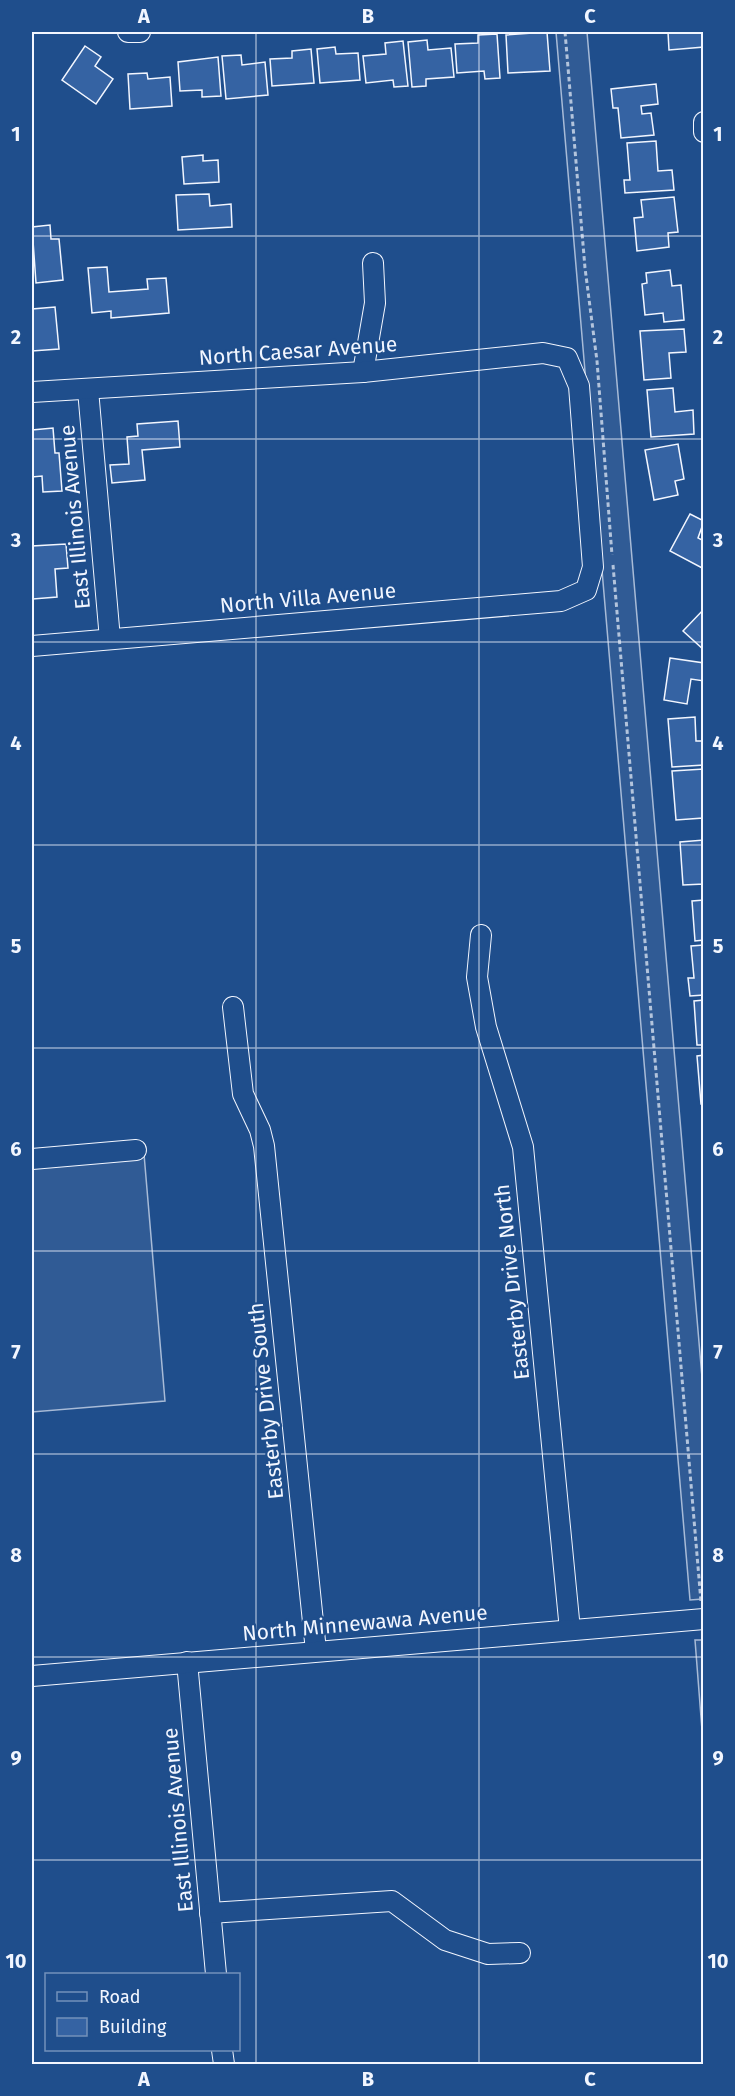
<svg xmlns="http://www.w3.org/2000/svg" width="735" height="2096" viewBox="0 0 735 2096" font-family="'Fira Sans',sans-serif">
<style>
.built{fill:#305b95;stroke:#a8bbd7;stroke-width:1.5}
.building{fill:#3563a3;stroke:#f2f6ff;stroke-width:1.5}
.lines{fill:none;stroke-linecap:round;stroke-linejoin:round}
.minor-casing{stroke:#f2f6ff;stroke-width:22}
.path{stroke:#b3c4dc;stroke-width:3;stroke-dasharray:4.5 3;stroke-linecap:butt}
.minor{stroke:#1f4e8c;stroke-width:20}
.grid{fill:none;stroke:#f2f6ff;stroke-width:1.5;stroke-opacity:0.55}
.labels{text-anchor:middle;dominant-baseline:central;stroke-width:4.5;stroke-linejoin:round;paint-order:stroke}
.street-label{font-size:21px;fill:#f2f6ff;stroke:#1f4e8c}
.neatline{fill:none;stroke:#f2f6ff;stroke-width:2}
.grid-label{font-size:20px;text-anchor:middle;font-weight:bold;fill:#f2f6ff}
</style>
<rect width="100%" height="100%" fill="#1f4e8c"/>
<g class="built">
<polygon points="556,32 587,32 703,1389 703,1599 690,1600"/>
<polygon points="144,1154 165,1401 32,1412 32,1162"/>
<polygon points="695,1640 703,1640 703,1743"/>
</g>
<g class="building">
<polygon points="547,32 550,71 508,73 506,35"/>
<polygon points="668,32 704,32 704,47 669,50"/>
<polygon points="497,34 500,78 485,79 484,71 457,73 455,44 478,43 478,35"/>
<polygon points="427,40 428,50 451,48 454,77 426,79 426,86 412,87 408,42"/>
<polygon points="403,41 408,86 394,87 393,80 366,83 363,56 386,54 385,43"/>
<polygon points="85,46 101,57 95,66 113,79 96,104 62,80"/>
<polygon points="335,47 336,54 358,53 360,80 320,83 317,49"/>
<polygon points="311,49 314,83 272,86 270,59 292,58 292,51"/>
<polygon points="241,55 242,65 265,62 268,95 226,99 222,56"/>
<polygon points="218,57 221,96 202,97 202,90 180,91 178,62"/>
<polygon points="147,73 148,79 170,77 172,106 130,109 128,74"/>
<polygon points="656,84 658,104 641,106 642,114 651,113 654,135 621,138 618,108 613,108 611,89"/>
<polygon points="656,141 658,171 672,170 674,190 625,193 624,180 630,180 627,143"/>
<polygon points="203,155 203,161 218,160 219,182 184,184 182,157"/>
<polygon points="209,194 210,206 231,204 232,227 178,230 176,195"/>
<polygon points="674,197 678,232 668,233 669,247 637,251 634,218 643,217 641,200"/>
<polygon points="50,225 51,239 59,239 63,280 36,283 32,227"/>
<polygon points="107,267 109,292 148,289 147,279 166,278 169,313 111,318 111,311 92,313 88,268"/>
<polygon points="670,270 672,286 681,285 684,320 664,322 663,313 645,315 642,284 647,283 646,273"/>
<polygon points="55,307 59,349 32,351 32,309"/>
<polygon points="684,329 686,352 669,353 671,378 644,380 640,331"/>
<polygon points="673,388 675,412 693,410 694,434 651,437 647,390"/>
<polygon points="178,421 180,447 142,450 145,480 112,483 110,465 129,464 127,437 138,436 137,424"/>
<polygon points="53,428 55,453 59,453 62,491 43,492 42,476 32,477 32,430"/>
<polygon points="678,444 684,479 675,481 678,495 654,500 645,450"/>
<polygon points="690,514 704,521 698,538 704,541 704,569 670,551"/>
<polygon points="66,544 68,568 55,569 57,597 33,599 32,546"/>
<polygon points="704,609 704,650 683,631"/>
<polygon points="670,658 704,663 704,681 691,679 687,704 664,700"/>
<polygon points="695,717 696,741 704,741 704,765 672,767 668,719"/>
<polygon points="704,769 703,818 676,820 672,771"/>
<polygon points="704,840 704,884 683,885 680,842"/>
<polygon points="704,900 704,940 695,941 692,901"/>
<polygon points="704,945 704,995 690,996 688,978 694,978 691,946"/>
<polygon points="704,1000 704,1045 697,1045 694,1001"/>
<polygon points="704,1055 704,1104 701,1104 697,1056"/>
</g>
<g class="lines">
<g class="minor-casing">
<g id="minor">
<polyline points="128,32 140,32"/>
<polyline points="704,122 704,132"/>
<polyline points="363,372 375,303 373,263"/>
<polyline points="88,390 110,639"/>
<polyline points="32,392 363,372 543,353 567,358 579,386 593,567 586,590 561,601 32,646"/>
<polyline points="481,935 477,977 486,1027 523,1147 570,1630"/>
<polyline points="233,1007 243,1094 260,1130 264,1146 316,1651"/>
<polyline points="32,1159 136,1150"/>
<polyline points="187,1662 216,1974"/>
<polyline points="32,1676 704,1619"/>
<polyline points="210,1913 392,1901 445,1940 488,1954 520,1953"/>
<polyline points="222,2050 224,2064"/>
</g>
</g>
<g class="path">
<polyline points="565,32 585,268 597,361 612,555"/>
<polyline points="613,565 701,1602"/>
</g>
<use href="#minor" class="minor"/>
</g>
<path class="grid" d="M256 32V2064M479 32V2064M32 236H704M32 439H704M32 642H704M32 845H704M32 1048H704M32 1251H704M32 1454H704M32 1657H704M32 1860H704"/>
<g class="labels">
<g class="street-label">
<text transform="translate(298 351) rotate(-4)">North Caesar Avenue</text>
<text transform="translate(75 517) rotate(-95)">East Illinois Avenue</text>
<text transform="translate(308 598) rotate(-5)">North Villa Avenue</text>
<text transform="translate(512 1282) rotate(-96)">Easterby Drive North</text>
<text transform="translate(266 1401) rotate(-96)">Easterby Drive South</text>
<text transform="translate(365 1623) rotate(-5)">North Minnewawa Avenue</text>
<text transform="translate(178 1820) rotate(-95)">East Illinois Avenue</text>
</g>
</g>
<rect width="735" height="2096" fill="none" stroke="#1f4e8c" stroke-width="66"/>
<rect x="45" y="1973" width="195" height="78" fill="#1f4e8c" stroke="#7391ba" stroke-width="1.5"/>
<rect x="57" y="1992" width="30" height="9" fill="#1f4e8c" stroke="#7391ba" stroke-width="1.5"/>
<text x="99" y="2003" font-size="18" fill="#f2f6ff">Road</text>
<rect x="57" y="2018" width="30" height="18" fill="#3563a3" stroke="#7391ba" stroke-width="1.5"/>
<text x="99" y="2033" font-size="18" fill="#f2f6ff">Building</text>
<rect x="33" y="33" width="669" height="2030" class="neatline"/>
<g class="grid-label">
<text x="144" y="23">A</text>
<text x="368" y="23">B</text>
<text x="590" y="23">C</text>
<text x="16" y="141">1</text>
<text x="718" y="141">1</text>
<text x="16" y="344">2</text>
<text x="718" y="344">2</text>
<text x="16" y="547">3</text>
<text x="718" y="547">3</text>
<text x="16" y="750">4</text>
<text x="718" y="750">4</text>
<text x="16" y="953">5</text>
<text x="718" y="953">5</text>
<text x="16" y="1156">6</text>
<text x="718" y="1156">6</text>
<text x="16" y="1359">7</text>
<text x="718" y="1359">7</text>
<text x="16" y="1562">8</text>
<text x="718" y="1562">8</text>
<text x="16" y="1765">9</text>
<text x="718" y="1765">9</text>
<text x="16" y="1968">10</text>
<text x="718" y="1968">10</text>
<text x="144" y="2086">A</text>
<text x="368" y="2086">B</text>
<text x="590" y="2086">C</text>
</g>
</svg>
